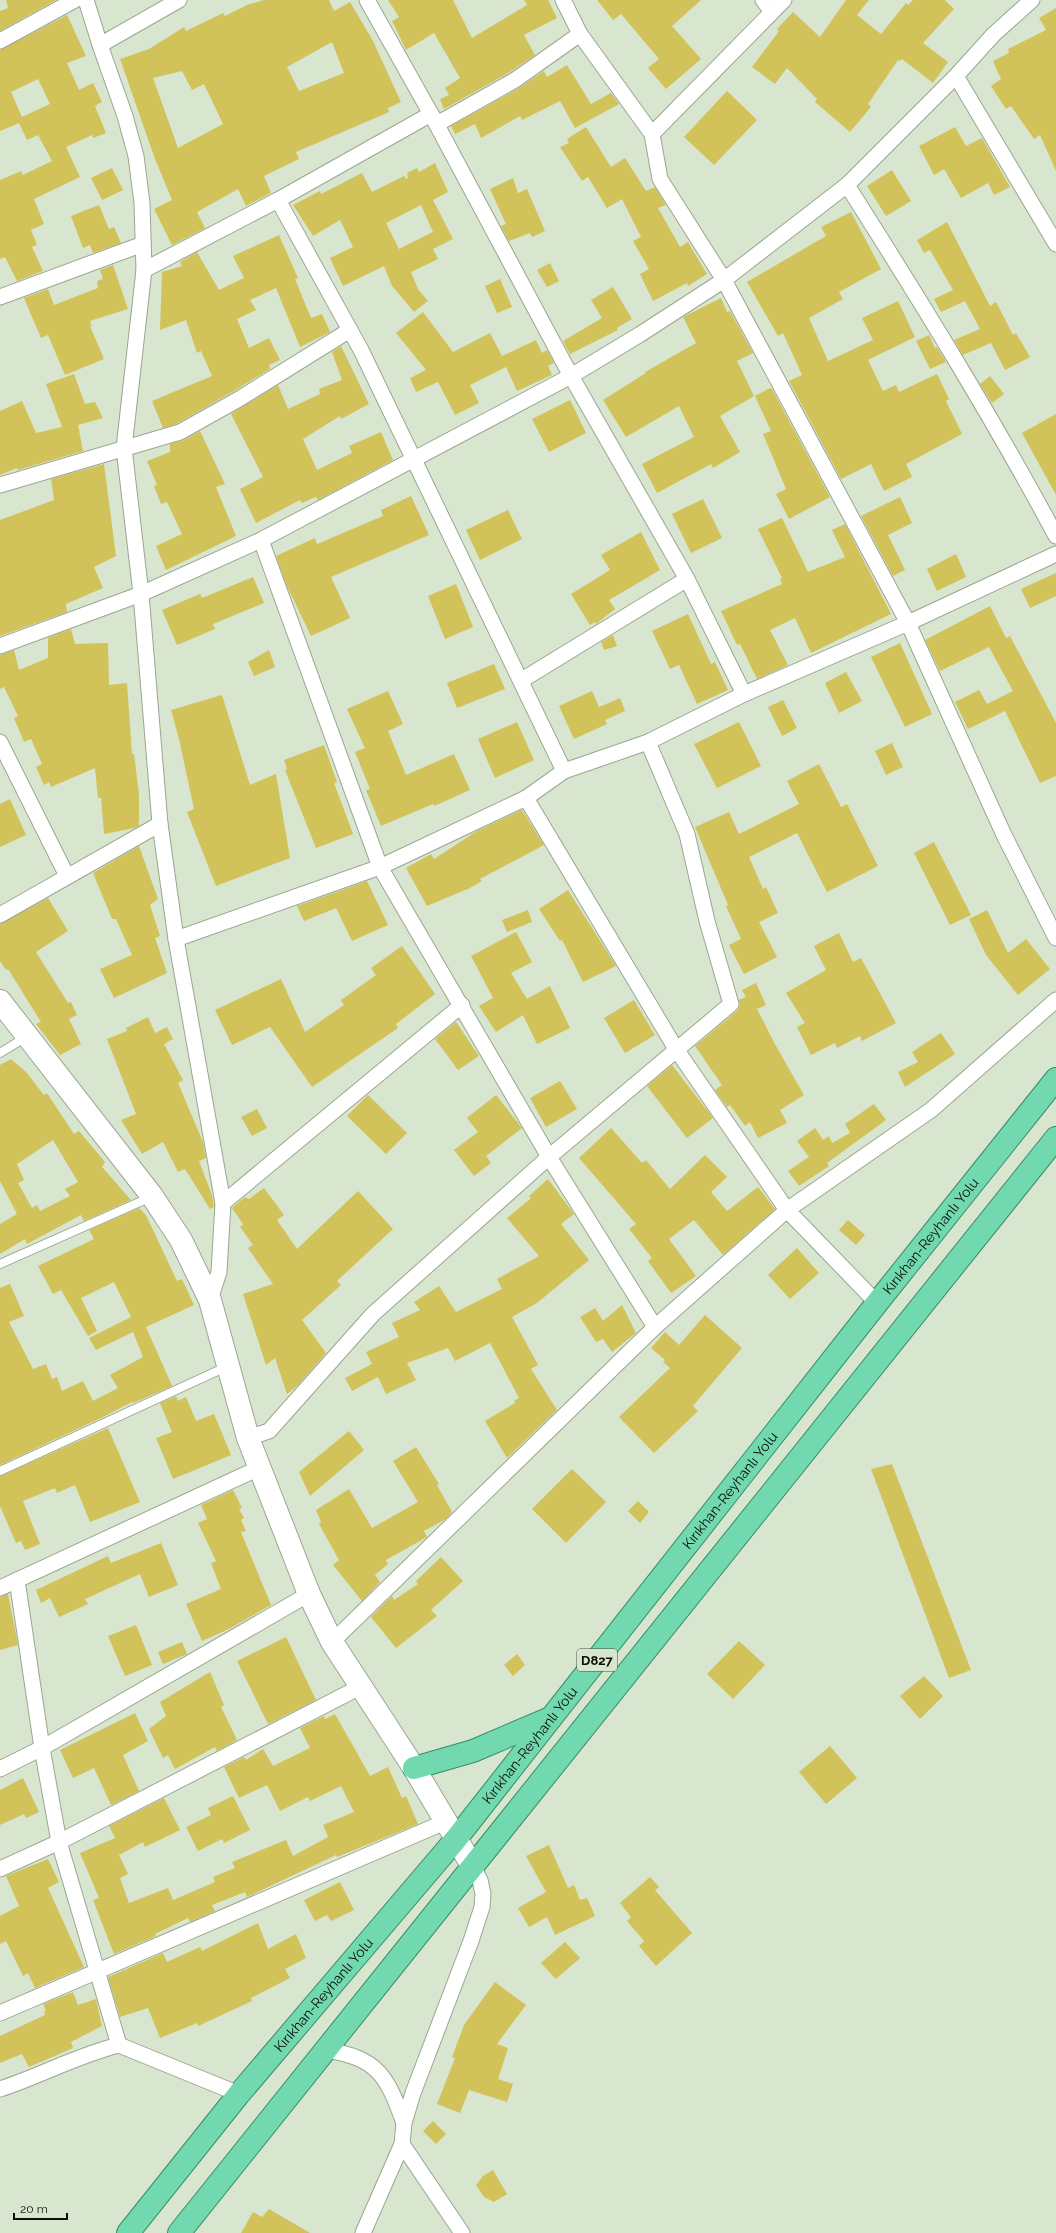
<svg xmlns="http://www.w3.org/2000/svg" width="1056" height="2233" viewBox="0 0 1056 2233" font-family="Raleway,sans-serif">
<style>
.building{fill:#d2c25a;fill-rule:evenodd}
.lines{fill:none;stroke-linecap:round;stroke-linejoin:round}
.service-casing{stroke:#9aa691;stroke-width:10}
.minor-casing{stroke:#9aa691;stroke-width:17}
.secondary-casing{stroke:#9aa691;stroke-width:24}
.trunk-casing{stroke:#378c67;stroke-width:24}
.service{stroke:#fff;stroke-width:8}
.minor{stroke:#fff;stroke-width:15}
.secondary{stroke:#fff;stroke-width:22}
.trunk{stroke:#72d8af;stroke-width:22}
.labels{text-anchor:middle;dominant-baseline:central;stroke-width:3;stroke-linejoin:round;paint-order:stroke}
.shield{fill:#d9e6cf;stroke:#485043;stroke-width:1}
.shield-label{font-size:13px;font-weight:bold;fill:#0a0f07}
.street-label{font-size:14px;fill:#0a0f07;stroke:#d9e6cf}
</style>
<rect width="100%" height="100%" fill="#d9e6cf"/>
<g class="building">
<polygon points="6,0 56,0 0,31 0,11 8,8"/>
<path d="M264 0H329L334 11 350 2 373 41 401 102 388 108 389 112 296 152 299 159 264 176 271 193 246 206 238 189 197 212 205 228 172 245 154 209 172 200 155 159 120 59 149 49 184 27 186 31 223 13 225 16 247 5ZM332 42 344 73 299 91 287 67ZM182 71 192 90 204 84 223 124 178 148 153 78Z"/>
<polygon points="388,0 453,0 472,38 527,5 524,0 548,0 557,18 524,35 535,55 510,72 444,109 440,99 449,95 445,88 460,78 434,33 406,50 392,21 399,17"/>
<polygon points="597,0 701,0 672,26 701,59 666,89 648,68 659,59 621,14 613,20"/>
<polygon points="846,0 869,0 857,15 881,34 906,3 908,5 913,0 945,0 954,9 923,43 948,62 933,83 902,59 899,61 898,60 868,104 871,107 850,132 815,102 817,99 787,68 775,84 752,67 779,31 777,29 793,12 820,37"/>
<polygon points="1056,8 1056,171 1040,135 1034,139 1011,106 1006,109 991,86 1001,79 993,61 1009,53 1008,49 1046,30 1039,18"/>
<path d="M67 15 86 56 67 63 79 90 93 83 102 102 95 106 106 133 93 138 92 135 66 147 80 177 34 199 44 224 31 230 37 245 32 247 43 271 17 281 5 257 0 259V180L21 171 23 175 52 161 38 135 27 140 19 123 0 131V50ZM38 79 50 104 22 117 11 92Z"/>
<polygon points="567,65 591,104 611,93 619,104 575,128 560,101 522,120 520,116 481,138 475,124 455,134 451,126 519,88 544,71 547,77"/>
<polygon points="727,91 757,120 714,165 684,137"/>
<polygon points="586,127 611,167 625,158 646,191 655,187 666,205 658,208 680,247 688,242 707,274 688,286 687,283 653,301 640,274 649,269 633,241 641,237 622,199 607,208 588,177 582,181 560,147 569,143 567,139"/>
<polygon points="955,127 966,146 982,138 1010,187 994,195 988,183 961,198 944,169 934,175 919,146"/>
<path d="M435 163 448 192 433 200 453 239 433 249 438 259 411 272 418 289 428 301 414 312 392 286 384 266 343 286 330 258 353 247 340 220 313 236 293 205 320 191 321 194 362 173 372 192 404 176 406 179 408 178 407 173 417 168 419 172ZM421 205 433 232 399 249 386 223Z"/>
<polygon points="112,168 123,190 102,200 91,178"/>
<polygon points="892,170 911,201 886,216 867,186"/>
<polygon points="513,178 518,193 527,189 545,231 532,237 530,233 509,241 501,226 506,224 490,189"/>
<polygon points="99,205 109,229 114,227 121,243 93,253 90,245 83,248 71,216"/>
<polygon points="851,212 881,269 839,292 843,299 809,318 828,361 873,340 862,318 898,301 915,337 868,360 883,391 896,385 899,392 937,374 949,399 946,401 962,434 906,464 912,477 884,491 871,464 841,479 789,381 802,375 783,333 778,336 747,282 826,236 821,227"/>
<polygon points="947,222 990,306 996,302 1013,335 1016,333 1030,357 1005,370 991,343 963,355 954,340 980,329 965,301 941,312 934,299 953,290 930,250 924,253 917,240"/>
<polygon points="279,235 298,278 295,279 311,318 322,314 330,332 300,347 276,288 250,300 256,310 237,319 249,348 269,338 280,360 269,365 270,369 234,391 176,424 163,428 152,401 212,376 201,351 197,353 186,320 160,330 162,272 182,266 180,262 197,252 219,290 244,278 233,256"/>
<polygon points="550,263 559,281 547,287 537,270"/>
<polygon points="113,265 128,309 90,321 92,326 90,326 104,359 65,375 48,335 41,338 24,298 48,289 54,305 98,288 97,281 103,279 100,270"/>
<polygon points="500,279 512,307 497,313 485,286"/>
<polygon points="613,287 632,319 617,328 618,330 570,354 563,341 602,318 591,300"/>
<polygon points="721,298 727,312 730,311 753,353 737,361 754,396 720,416 740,452 713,468 711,464 657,493 642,464 694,437 679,406 626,437 603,400 646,373 645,372 696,343 683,317"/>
<polygon points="423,312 453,352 490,333 502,356 536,340 542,353 547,350 554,363 548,366 552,375 517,391 506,367 470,385 479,403 455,415 438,382 416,392 410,378 426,370 396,333"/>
<polygon points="929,335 935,348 937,347 946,362 930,369 916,341"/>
<polygon points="341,346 369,404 341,419 340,416 303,439 317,470 352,453 349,446 381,432 393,460 318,500 316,497 302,503 300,500 256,523 240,489 263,477 231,414 278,385 288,409 320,394 319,389 342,380 332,352"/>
<polygon points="74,374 85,404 95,402 103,418 78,425 83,451 18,470 17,468 0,475 0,411 22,401 36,433 62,427 46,384"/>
<polygon points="990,376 1004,394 992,403 980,384"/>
<polygon points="770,388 772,389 830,497 789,519 776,494 786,489 763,434 771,431 755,396"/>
<polygon points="570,400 586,433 549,452 532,419"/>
<polygon points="1056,414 1056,495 1022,433"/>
<polygon points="200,431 225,484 216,487 236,536 166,570 156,546 182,534 167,502 161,504 154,486 157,485 147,461 170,452 170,444 184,440"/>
<polygon points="104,464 116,556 94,567 103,588 66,604 67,612 0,636 0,520 54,500 51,479"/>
<polygon points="411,496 429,535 331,577 350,618 311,636 287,586 276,556 315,538 317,544 383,516 381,510"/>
<polygon points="900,497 912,523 888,535 905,570 893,576 861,516"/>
<polygon points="703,499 722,538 691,553 672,514"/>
<polygon points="508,510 522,539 480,560 466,530"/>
<polygon points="782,518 808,572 845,557 832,530 845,524 891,614 811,653 795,618 770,630 788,665 757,679 740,644 737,645 721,611 782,584 780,579 782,578 758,529"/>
<polygon points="641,532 660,570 609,600 615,609 596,624 595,622 590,625 571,594 610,570 601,555"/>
<polygon points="956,554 966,577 937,591 927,569"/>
<polygon points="1056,573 1056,596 1030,608 1021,589"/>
<polygon points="253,577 264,603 213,624 215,629 177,645 162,610 200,594 202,598"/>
<polygon points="456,584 473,627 445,639 428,596"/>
<polygon points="990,606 1006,638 1010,636 1056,723 1056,776 1040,783 1005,711 968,729 955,702 979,690 987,704 1013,691 989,647 940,671 925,640"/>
<polygon points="688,614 711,664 715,662 728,690 697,704 679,665 670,669 652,631"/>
<polygon points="71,629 75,644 108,643 109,685 127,683 132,754 134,754 139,794 139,826 135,828 104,834 101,798 98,798 95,768 51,787 49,782 44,785 36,767 42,764 31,739 24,742 14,718 18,716 4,687 0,689 0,655 14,650 19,670 48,658 48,638"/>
<polygon points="613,635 617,646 604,650 601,642"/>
<polygon points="900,643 932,714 905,727 871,657"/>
<polygon points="269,650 275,667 254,676 248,662"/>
<polygon points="494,664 505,689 457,708 447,683"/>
<polygon points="846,672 862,701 839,713 825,683"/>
<polygon points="388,691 403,724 388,731 406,775 454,754 470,790 434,806 433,804 381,826 366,790 370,789 355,752 365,748 347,709"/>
<polygon points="592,691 599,707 620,698 625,711 605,720 607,724 574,739 559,706"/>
<polygon points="222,695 250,785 276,774 290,858 216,886 187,812 194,809 179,739 171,710"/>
<polygon points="783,700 797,728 782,736 768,707"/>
<polygon points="517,722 534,760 495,778 478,739"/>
<polygon points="739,722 761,766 717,788 694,744"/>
<polygon points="892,743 903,767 886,775 875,751"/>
<polygon points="324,745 337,782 334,783 353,834 316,848 285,770 287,769 284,760"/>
<polygon points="819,764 841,807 847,804 878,866 827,892 797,833 749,857 763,889 766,887 778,913 759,922 777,957 744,974 729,945 741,939 726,906 728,905 695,827 729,812 739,834 799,804 787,781"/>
<polygon points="10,799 26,835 0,847 0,804"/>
<polygon points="522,810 544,845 480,879 482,881 470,888 427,906 406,868 431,854 434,859 477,831"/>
<polygon points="934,842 971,915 950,925 914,853"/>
<polygon points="139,846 158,899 150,905 160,936 155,938 167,973 114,998 100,969 132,955 116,919 112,919 93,873"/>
<polygon points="367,881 388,925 352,941 336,908 304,921 297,906"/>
<polygon points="568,890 616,966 583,982 562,940 560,941 539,909"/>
<polygon points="48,898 68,931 36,952 68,1003 71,1002 77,1015 69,1019 81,1044 60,1055 36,1024 41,1022 8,969 6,970 0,961 0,924"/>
<polygon points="528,910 532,922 507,932 502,920"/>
<polygon points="987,910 1008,953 1026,939 1050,969 1018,995 986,955 969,919"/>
<polygon points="516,932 532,962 511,973 527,999 550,986 570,1028 537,1044 523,1015 496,1032 479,1006 493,998 471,956"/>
<polygon points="839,933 853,962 861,958 896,1023 862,1041 860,1036 837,1048 835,1043 811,1055 797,1027 805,1023 786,993 826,970 814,946"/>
<polygon points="402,946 435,994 396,1024 398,1028 312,1087 270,1027 232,1045 215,1010 281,979 305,1032 344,1005 341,1000 376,975 371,968"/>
<polygon points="756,983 766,1005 757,1009 776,1046 804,1095 780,1110 787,1123 758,1138 750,1122 745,1126 730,1105 727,1107 715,1090 722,1085 695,1046 737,1011 740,1006 739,1000 746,997 742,990"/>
<polygon points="634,1000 655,1035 625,1053 604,1018"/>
<polygon points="148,1017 155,1033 167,1027 173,1039 164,1044 183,1080 178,1083 203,1142 206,1158 199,1161 212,1195 214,1207 210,1209 185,1169 178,1172 163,1142 142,1154 121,1120 136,1114 107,1039 127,1031 126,1028"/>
<polygon points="456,1022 479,1056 458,1070 435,1039"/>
<polygon points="941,1033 955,1054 905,1087 898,1072 918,1062 912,1052"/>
<path d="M11 1059 26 1072 44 1095 47 1093 74 1134 79 1131 105 1162 102 1167 131 1200 84 1221 81 1215 27 1244 25 1239 0 1254V1224L17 1214 0 1181V1065ZM53 1140 78 1182 65 1189 70 1196 40 1211 37 1205 32 1208 18 1183 24 1180 17 1164Z"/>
<polygon points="672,1065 713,1118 687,1138 647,1086"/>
<polygon points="560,1081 577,1109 546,1127 530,1098"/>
<polygon points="368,1095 407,1133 386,1154 347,1116"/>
<polygon points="496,1095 522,1128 486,1156 491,1163 474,1176 454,1150 478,1132 467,1118"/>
<polygon points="874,1104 886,1120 827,1163 829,1166 799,1186 788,1171 809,1157 797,1141 815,1128 823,1140 829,1136 832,1143 850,1133 845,1124"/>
<polygon points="257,1109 267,1128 252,1136 241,1117"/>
<polygon points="611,1128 642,1163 646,1160 670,1189 705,1155 727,1177 711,1192 727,1211 758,1187 775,1209 723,1255 694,1220 669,1239 696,1276 671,1293 648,1261 652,1258 629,1229 636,1224 579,1158"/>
<polygon points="548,1179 574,1214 561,1224 589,1260 537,1303 512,1317 538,1365 531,1369 557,1410 507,1458 485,1421 515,1403 514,1401 519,1398 490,1343 455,1361 448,1348 407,1363 416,1380 386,1394 378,1377 352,1391 345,1378 372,1364 366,1352 399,1337 392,1323 420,1310 414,1302 439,1286 456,1312 502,1289 497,1279 539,1256 507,1218 531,1198 529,1196"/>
<polygon points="264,1188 284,1215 277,1220 297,1249 358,1191 393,1229 337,1281 341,1285 302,1320 326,1353 298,1385 287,1394 275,1358 266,1365 243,1294 273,1284 248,1248 253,1245 240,1227 243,1224 232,1208 245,1197 249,1199"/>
<polygon points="139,1208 146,1215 177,1281 182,1279 194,1305 146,1327 172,1386 133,1403 132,1402 103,1417 0,1465 0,1288 10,1284 24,1316 9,1322 33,1369 46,1364 52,1379 57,1377 62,1391 83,1381 93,1401 118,1388 110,1375 143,1357 133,1332 96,1350 89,1338 131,1317 114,1282 81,1298 97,1331 88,1336 61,1290 53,1294 38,1266 94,1239 89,1230"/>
<polygon points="848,1220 865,1235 856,1245 839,1230"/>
<polygon points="797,1248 819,1273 790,1299 768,1275"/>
<polygon points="622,1305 636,1333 612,1352 603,1339 596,1342 580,1317 595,1308 603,1321"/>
<polygon points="705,1315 742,1348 693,1406 698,1411 654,1453 619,1417 670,1368 663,1362 665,1360 651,1348 665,1332 679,1345"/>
<polygon points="176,1396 178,1401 186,1397 196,1421 214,1414 231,1455 173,1479 156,1438 172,1432 160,1403"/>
<polygon points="108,1428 140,1502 90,1522 75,1485 57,1493 55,1488 23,1501 40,1544 25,1550 21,1541 16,1543 0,1506 0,1476"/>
<polygon points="349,1431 364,1450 310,1496 299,1472"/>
<polygon points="416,1447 439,1484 437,1485 452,1512 446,1519 424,1531 427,1537 386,1560 388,1564 375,1575 380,1582 362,1601 333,1565 339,1560 319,1524 321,1522 316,1510 349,1489 372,1528 418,1502 393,1461"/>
<polygon points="892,1464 971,1670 949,1678 871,1469"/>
<polygon points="572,1469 606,1502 566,1543 532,1509"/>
<polygon points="233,1490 242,1508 239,1509 244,1518 241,1520 246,1531 241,1532 271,1605 229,1629 202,1641 186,1604 221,1589 211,1563 216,1561 198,1523 207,1519 201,1505"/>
<polygon points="638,1501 649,1512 640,1523 628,1511"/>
<polygon points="161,1543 178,1585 149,1597 140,1574 85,1599 88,1604 59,1617 50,1598 41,1603 36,1590 108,1556 111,1563"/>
<polygon points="441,1557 463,1581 431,1610 437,1616 396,1648 371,1617 392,1596 394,1600 418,1584 416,1581"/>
<polygon points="8,1594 18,1645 0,1650 0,1597"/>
<polygon points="136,1625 152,1665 125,1676 108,1636"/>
<polygon points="286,1637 316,1700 268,1724 237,1661"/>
<polygon points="739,1641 765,1665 733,1699 707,1674"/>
<polygon points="182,1642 187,1654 163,1664 158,1652"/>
<polygon points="517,1654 525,1665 513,1676 504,1665"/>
<polygon points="210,1672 224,1705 221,1707 237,1740 217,1751 215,1747 175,1769 168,1755 163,1758 149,1729 166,1716 160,1702"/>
<polygon points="924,1676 943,1696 920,1719 900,1696"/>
<polygon points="135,1713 148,1741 123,1755 139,1791 111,1805 94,1768 73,1778 60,1750"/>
<polygon points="335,1714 370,1776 388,1767 402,1798 406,1796 418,1824 337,1857 336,1855 247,1897 245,1892 212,1905 215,1911 190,1922 188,1918 155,1934 156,1936 114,1954 93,1900 99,1898 80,1853 115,1838 109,1826 164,1798 180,1830 145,1847 143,1842 119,1855 128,1874 120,1878 129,1903 168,1888 173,1900 215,1882 213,1877 235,1868 232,1862 276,1844 286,1840 293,1856 328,1837 323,1825 354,1812 341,1786 310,1801 308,1797 280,1811 267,1785 239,1798 224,1767 244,1757 246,1760 263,1749 273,1766 310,1748 300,1728 324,1716 325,1719"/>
<polygon points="830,1746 857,1778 826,1804 799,1772"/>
<polygon points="23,1778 39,1812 26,1818 24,1814 0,1825 0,1790"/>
<polygon points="233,1796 250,1830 224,1843 222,1839 198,1851 186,1827 211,1815 208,1808"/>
<polygon points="549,1845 568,1888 574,1885 580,1900 587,1898 595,1916 555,1935 547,1917 529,1927 518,1908 546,1892 526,1856"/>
<polygon points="48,1859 59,1882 48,1888 84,1967 35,1988 28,1973 23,1976 6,1941 0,1944 0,1916 19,1906 6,1876"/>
<polygon points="650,1877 659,1887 655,1890 692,1933 656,1966 639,1946 644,1941 627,1921 631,1917 620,1903"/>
<polygon points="340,1882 354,1910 331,1921 327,1915 315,1921 304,1900"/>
<polygon points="258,1923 268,1949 296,1934 306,1958 285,1969 290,1978 251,1998 252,2001 198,2026 197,2023 160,2038 148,2008 120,2017 108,1977 163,1953 167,1962 200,1947 202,1951"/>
<polygon points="565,1942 580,1958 556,1979 541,1963"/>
<polygon points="495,1982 526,2005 497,2044 508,2048 498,2079 513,2084 507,2102 469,2090 460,2113 437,2104 455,2058 452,2057 464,2025"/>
<polygon points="73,1992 78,2005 96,1999 102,2026 71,2042 73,2048 29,2067 22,2054 0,2063 0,2036 45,2015 44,2011 46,2010 43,2004"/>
<polygon points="433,2121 446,2134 436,2144 423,2131"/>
<polygon points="493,2170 507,2194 494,2202 484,2197 476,2185 483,2176"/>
<polygon points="269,2209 310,2233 241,2233 253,2212 262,2217"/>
</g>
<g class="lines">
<g class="service-casing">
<g id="service">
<polyline points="0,1053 26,1037"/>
<polyline points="0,1264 151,1197"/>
<polyline points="0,1471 226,1367"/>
</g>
</g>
<g class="minor-casing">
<g id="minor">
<polyline points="86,0 100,45 125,116 136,156 142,203 144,270 124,448 141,594 160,824 176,939 223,1203 219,1272 210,1300"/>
<polyline points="367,0 431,114 571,376 687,579 744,694"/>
<polyline points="563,0 580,34 652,134 660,179 724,280 908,623 1004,835 1056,938"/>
<polyline points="763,0 772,12"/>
<polyline points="0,41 75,0"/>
<polyline points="100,45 179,0"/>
<polyline points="956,76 1056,244"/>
<polyline points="652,134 784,0"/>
<path d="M847 185C920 300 991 415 1056 536"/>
<polyline points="278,200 361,350 564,771"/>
<polyline points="144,270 278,200 431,114 437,124 515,80 580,34"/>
<polyline points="0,297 143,244"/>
<polyline points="0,485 180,432 239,399 350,330"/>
<polyline points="261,540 380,867 549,1157 655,1327"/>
<polyline points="0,646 141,594 261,540 571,376 639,335 724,280 847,185 956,76 994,34 1032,0"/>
<polyline points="522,680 687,579"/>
<polyline points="0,742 67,876"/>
<polyline points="526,798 676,1049 787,1210 877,1303"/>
<polyline points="0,915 160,824"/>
<polyline points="176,939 380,867 526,798 564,771 648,742 744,694 908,623 1056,554"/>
<polyline points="223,1203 462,1005"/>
<polyline points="248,1438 269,1431 373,1314 549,1157 731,1004 707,921 687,834 648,742"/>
<polyline points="17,1580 42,1748 59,1842 119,2045"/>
<polyline points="0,1588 259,1468"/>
<polyline points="332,1642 655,1327 787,1210 931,1110 1056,1000"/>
<polyline points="0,1769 42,1748 309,1594"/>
<polyline points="0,1869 59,1842 360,1687"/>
<polyline points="0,2013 445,1822"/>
<path d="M326 2050C378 2058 387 2076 404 2123"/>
<path d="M0 2089C40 2076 78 2055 119 2045L239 2094"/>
<polyline points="363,2233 402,2144"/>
<polyline points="462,2233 402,2144 404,2123 413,2093 471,1941 482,1907 483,1894 480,1880 473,1867"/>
</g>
</g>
<g class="secondary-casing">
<polyline id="secondary" points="0,1001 152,1196 181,1240 210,1300 248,1438 309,1594 332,1642 414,1768 473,1867"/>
</g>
<g class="trunk-casing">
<g id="trunk">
<polyline points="414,1768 473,1751 548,1719"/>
<path id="s1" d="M128 2233 239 2094 456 1839 877 1303 1056 1079"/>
<polyline points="179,2233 1056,1138"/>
</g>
</g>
<use href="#service" class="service"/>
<use href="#minor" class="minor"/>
<use href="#secondary" class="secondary"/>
<use href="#trunk" class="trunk"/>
</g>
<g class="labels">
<rect class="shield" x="577" y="1649" width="40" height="22" rx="3"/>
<g class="shield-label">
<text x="597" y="1660">D827</text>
</g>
<g class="street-label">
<text stroke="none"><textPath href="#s1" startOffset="1280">Kırıkhan-Reyhanlı Yolu</textPath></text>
<text stroke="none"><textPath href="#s1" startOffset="956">Kırıkhan-Reyhanlı Yolu</textPath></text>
<text stroke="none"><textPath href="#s1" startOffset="632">Kırıkhan-Reyhanlı Yolu</textPath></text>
<text stroke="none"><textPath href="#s1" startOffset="308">Kırıkhan-Reyhanlı Yolu</textPath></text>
</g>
</g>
<path d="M14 2213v6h53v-6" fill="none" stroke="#0a0f07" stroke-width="2"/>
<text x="20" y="2213" font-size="12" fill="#0a0f07" stroke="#d9e6cf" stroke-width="3" paint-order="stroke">20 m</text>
</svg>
